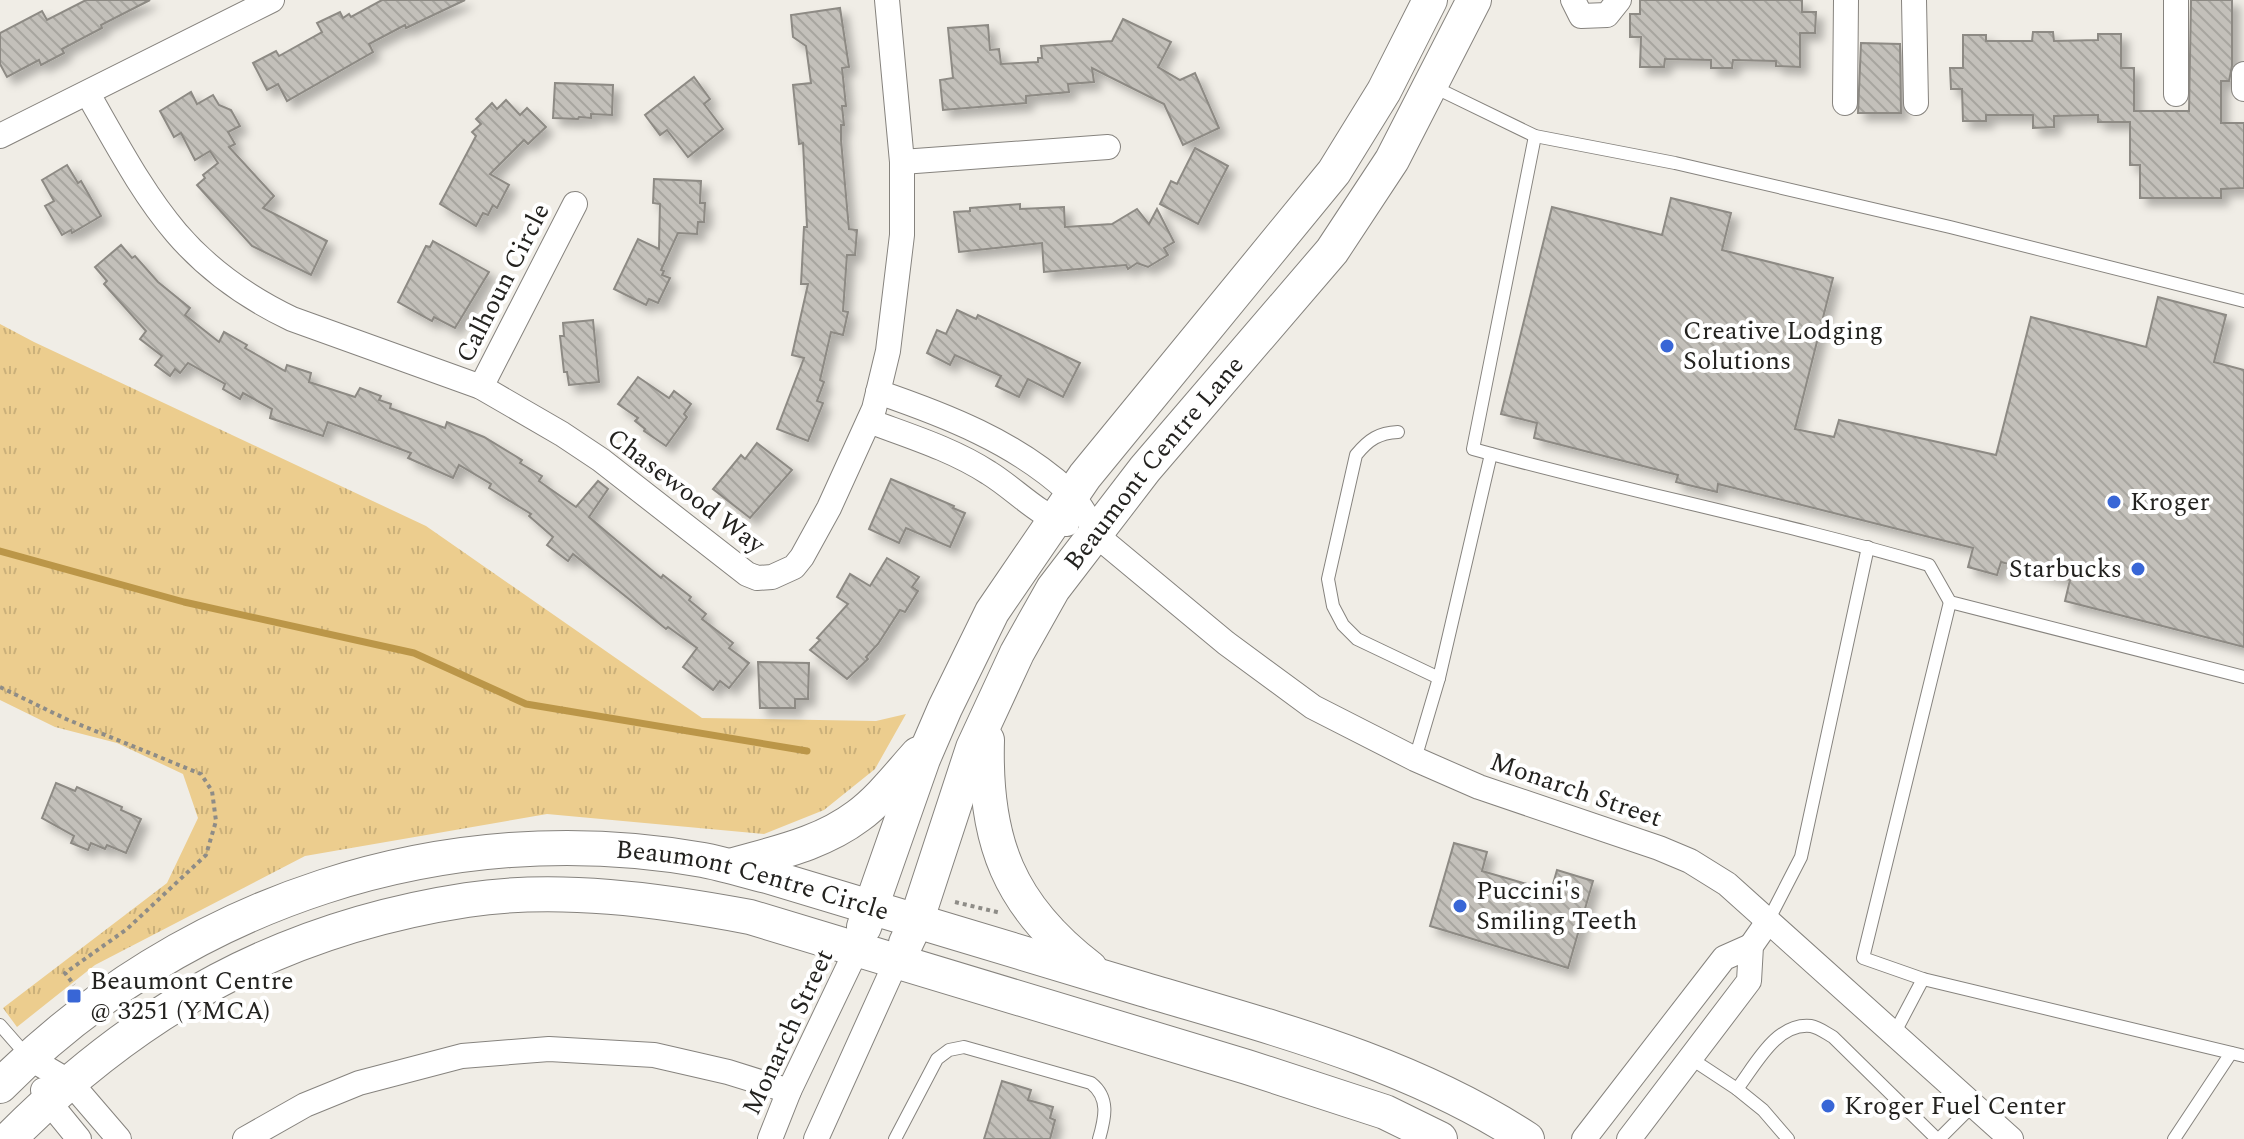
<svg xmlns="http://www.w3.org/2000/svg" width="2244" height="1139" viewBox="0 0 2244 1139" font-family="Spectral,serif">
<style>
.grass{fill:url(#grass-tufts)}
.lines{fill:none;stroke-linecap:round;stroke-linejoin:round}
.stream{stroke:#bb9648;stroke-width:7}
.building{fill:url(#building-back-hatch);stroke:#8d8a84;stroke-width:2;filter:url(#shadow)}
.lane-casing{stroke:#86837e;stroke-width:14}
.street-casing{stroke:#86837e;stroke-width:26}
.secondary-casing{stroke:#86837e;stroke-width:36}
.path{stroke:#8e8c87;stroke-width:4;stroke-dasharray:4 4;stroke-linecap:butt}
.lane{stroke:#fff;stroke-width:12}
.street{stroke:#fff;stroke-width:24}
.secondary{stroke:#fff;stroke-width:34}
.poi-dot{fill:#3866d6;stroke:#fff;stroke-width:3}
.labels{text-anchor:middle;dominant-baseline:central;stroke-width:8;stroke-linejoin:round;paint-order:stroke}
.street-label{font-size:26px;fill:#23221f;stroke:#fff}
.poi-label{font-size:26px;fill:#23221f;stroke:#fff;text-anchor:start}
</style>
<defs>
<pattern id="grass-tufts" width="24" height="20" patternUnits="userSpaceOnUse" patternTransform="scale(2)"><rect width="24" height="20" fill="#eccd8e"/><path d="M3 7l-1-3M5 7V3M7 7l1-3M15 17l-1-3M17 17v-4M19 17l1-3" fill="none" stroke="#cab07a"/></pattern>
<pattern id="building-back-hatch" width="6" height="6" patternUnits="userSpaceOnUse" patternTransform="scale(2)"><rect width="6" height="6" fill="#c3c0ba"/><path d="M-1 5l2 2M0 0l6 6M5-1l2 2" fill="none" stroke="#a7a59f"/></pattern>
<filter id="shadow"><feDropShadow dx="7" dy="7" stdDeviation="4" flood-color="#0004"/></filter>
</defs>
<rect width="100%" height="100%" fill="#f0ede6"/>
<polygon class="grass" points="0,324 34,342 426,526 702,718 876,721 906,714 875,769 824,810 764,834 547,814 305,856 95,965 17,1027 3,1008 167,883 198,818 183,774 117,743 55,727 0,700"/>
<g class="lines">
<polyline class="stream" points="0,551 184,602 414,653 526,704 807,751"/>
</g>
<g class="building">
<polygon points="86,0 150,0 101,25 102,28 62,49 64,53 41,65 39,60 7,77 0,64 0,33 42,11 47,20"/>
<polygon points="382,0 465,0 406,28 405,25 369,44 373,52 287,101 278,84 267,90 253,63 276,51 279,56 322,32 317,23 340,12 343,18 349,14 351,17"/>
<polygon points="1640,0 1802,0 1802,12 1816,12 1815,33 1800,33 1800,67 1776,66 1776,61 1733,60 1732,68 1711,68 1711,60 1665,59 1664,67 1640,67 1641,37 1630,37 1630,14 1640,14"/>
<polygon points="2191,0 2232,0 2232,66 2229,81 2221,81 2221,123 2244,123 2244,188 2221,189 2221,198 2140,198 2140,165 2130,165 2130,122 2098,122 2098,115 2054,116 2054,127 2033,128 2033,115 1986,115 1986,121 1963,121 1962,89 1951,89 1950,68 1963,68 1963,35 1986,35 1986,41 2032,41 2033,32 2053,32 2054,41 2098,40 2098,34 2121,34 2121,68 2134,68 2134,111 2189,111"/>
<polygon points="840,8 849,67 842,68 846,106 842,106 844,125 841,125 841,140 849,229 857,230 855,255 847,255 843,311 848,312 843,335 831,332 820,380 824,382 817,401 823,403 808,441 777,429 804,358 792,355 808,284 801,284 804,227 807,227 803,143 799,144 793,85 811,83 806,46 793,37 791,15"/>
<polygon points="1123,19 1171,42 1158,67 1180,80 1195,73 1219,128 1183,145 1164,104 1092,68 1094,82 1068,84 1069,92 1026,96 1026,103 943,110 940,80 953,78 948,28 988,25 990,50 999,49 1001,64 1038,62 1038,58 1042,58 1041,46 1112,41"/>
<polygon points="1861,43 1900,44 1901,113 1858,113"/>
<polygon points="694,77 710,99 704,104 723,129 688,157 667,130 660,135 645,115"/>
<polygon points="555,83 613,85 612,115 591,114 591,118 579,117 578,119 553,118"/>
<polygon points="191,92 197,104 213,95 219,105 231,110 240,126 228,132 235,144 229,147 274,196 263,208 327,241 311,275 252,246 197,185 205,178 203,175 218,163 210,151 195,160 181,133 174,137 160,111"/>
<polygon points="506,100 520,115 527,108 546,127 528,144 524,140 490,174 509,185 497,208 493,205 488,215 483,213 476,226 440,204 476,136 472,132 481,124 476,119 492,103 497,109"/>
<polygon points="1195,148 1228,166 1198,224 1160,204 1171,181 1177,184"/>
<polygon points="67,165 78,183 81,181 101,216 72,233 71,230 62,235 45,206 54,201 42,180"/>
<polygon points="654,179 701,181 700,203 705,203 704,222 698,222 697,234 678,233 661,270 664,271 662,275 670,278 658,303 649,299 646,305 614,289 638,239 659,249 660,204 653,203"/>
<polygon points="1671,198 1731,213 1722,250 1833,278 1795,429 1834,437 1839,420 1996,455 2031,317 2146,347 2158,297 2226,315 2214,362 2244,370 2244,647 2065,601 2070,580 2001,562 1997,575 1968,567 1973,548 1718,484 1717,492 1676,482 1678,475 1534,438 1537,423 1501,414 1552,207 1662,235"/>
<polygon points="1020,204 1020,209 1064,207 1065,227 1112,224 1137,209 1149,224 1157,209 1174,242 1164,248 1168,255 1148,267 1137,263 1128,269 1126,265 1044,272 1042,243 959,252 954,212 970,211 970,208"/>
<polygon points="433,241 489,272 455,328 434,317 432,321 398,302 426,246 430,247"/>
<polygon points="121,245 132,258 135,256 158,282 190,308 185,315 219,342 224,332 247,345 245,348 285,371 287,365 311,373 309,382 355,397 360,388 381,396 379,400 391,404 390,408 445,428 447,422 484,437 522,460 520,463 542,476 539,481 576,507 598,481 608,489 589,517 661,578 663,575 691,597 689,600 706,614 702,619 733,643 729,648 749,663 729,688 720,681 713,690 683,667 697,648 668,627 666,629 573,554 568,561 547,545 553,537 529,516 531,514 489,488 491,484 459,465 453,478 408,458 411,453 328,422 323,436 270,418 272,409 243,393 240,399 223,389 225,384 188,363 180,373 175,369 170,376 155,365 162,356 140,339 146,331 104,284 107,281 95,267"/>
<polygon points="957,310 976,319 978,315 1080,363 1063,397 1028,379 1019,397 996,386 1001,376 955,355 950,365 927,353 937,330 946,334"/>
<polygon points="593,320 599,382 569,385 567,372 564,372 560,336 564,336 563,323"/>
<polygon points="638,377 669,398 674,391 691,404 684,414 687,417 666,446 644,431 645,429 635,421 638,418 618,404"/>
<polygon points="757,443 792,470 750,518 713,489 741,455 745,459"/>
<polygon points="891,479 954,506 953,508 965,513 950,547 906,528 899,543 869,529"/>
<polygon points="887,558 919,577 912,587 918,591 905,612 900,610 878,644 866,657 868,659 847,679 810,650 820,640 817,638 848,604 837,597 850,574 870,586"/>
<polygon points="758,662 809,663 808,699 795,699 795,708 760,708"/>
<polygon points="56,783 75,791 77,787 122,807 121,810 141,819 126,853 107,845 105,849 91,843 88,850 71,843 74,836 42,818"/>
<polygon points="1454,843 1487,852 1482,871 1551,891 1557,870 1593,881 1568,968 1430,926"/>
<polygon points="1002,1081 1031,1090 1028,1100 1053,1107 1050,1118 1055,1120 1050,1139 984,1139"/>
</g>
<g class="lines">
<g class="lane-casing">
<g id="lane">
<polyline points="1432,86 1535,136 1675,163 1950,227 2244,301"/>
<path d="M1535 136 1473 449C1624 491 1779 521 1929 565L1950 602 2244 677"/>
<path d="M1398 432C1379 433 1369 439 1356 455L1328 579 1333 606 1343 625 1357 639 1439 678"/>
<polyline points="1950,602 1863,958 1923,979 2244,1056"/>
<polyline points="1415,759 1439,678 1491,454"/>
<polyline points="1767,923 1801,857 1868,547"/>
<polyline points="0,1025 29,1058"/>
<polyline points="1894,1034 1923,979"/>
<polyline points="1690,1058 1737,1089 1763,1110 1788,1139"/>
<path d="M1737 1089C1755 1066 1776 1022 1811 1026 1818 1027 1826 1033 1833 1037L1937 1139"/>
<path d="M895 1139 937 1059 949 1050 964 1047 1091 1083C1110 1098 1105 1118 1099 1139"/>
<polyline points="1939,1139 1973,1105"/>
<polyline points="2174,1139 2231,1053"/>
</g>
</g>
<g class="street-casing">
<g id="street">
<polyline points="1573,0 1581,16 1607,15 1619,0"/>
<polyline points="1914,0 1916,103"/>
<polyline points="2244,89 2244,74"/>
<path d="M88 94C147 197 179 265 292 319L481 387 562 434 601 460 747 574 757 578 772 577 794 567 802 557 829 508 874 409 888 351 902 235V162L887 0"/>
<polyline points="2176,94 2176,0"/>
<polyline points="1845,103 1846,0"/>
<polyline points="0,136 272,0"/>
<polyline points="902,162 1108,147"/>
<polyline points="481,387 575,204"/>
<path d="M878 392C945 415 1015 442 1068 491 1084 507 1091 529 1108 545L1226 643 1313 707 1415 759 1479 787 1659 848 1690 861 1727 884 2011 1139"/>
<path d="M869 421C909 436 952 449 989 473 1015 489 1038 515 1067 524"/>
<polyline points="29,1058 70,1082 119,1139"/>
<polyline points="43,1090 48,1101 79,1139"/>
<polyline points="245,1139 305,1105 359,1083 462,1056 549,1049 654,1055 728,1072 789,1091"/>
<polyline points="770,1139 789,1091 857,949"/>
<polyline points="816,1139 896,962"/>
<polyline points="1584,1139 1724,958 1751,946"/>
<polyline points="1629,1139 1749,981 1751,946 1767,923"/>
</g>
</g>
<g class="secondary-casing">
<g id="secondary">
<path d="M987 740C984 841 1009 906 1090 968"/>
<path d="M731 866C775 853 821 844 858 816 880 800 899 775 918 754"/>
<polyline points="864,927 923,759 945,708 992,612 1085,476 1334,172 1384,91 1430,0"/>
<path id="s1" d="M906 943 916 922 973 748 1017 653 1053 589 1145 469 1332 251 1392 160 1474 0"/>
<path id="s2" d="M0 1086C183 902 445 814 703 860 724 864 746 871 767 876 891 913 1015 951 1139 988 1273 1028 1409 1062 1527 1139"/>
<path d="M9 1139C140 1007 283 928 467 900 559 886 660 900 750 917L1247 1067 1385 1112 1440 1139"/>
</g>
</g>
<g class="path">
<polyline points="0,687 66,719 201,774 212,791 216,821 206,855 127,929 65,973 74,985"/>
<polyline points="955,902 1001,913"/>
</g>
<use href="#lane" class="lane"/>
<use href="#street" class="street"/>
<use href="#secondary" class="secondary"/>
</g>
<g class="poi-dot">
<circle cx="1667" cy="346" r="8"/>
<circle cx="2114" cy="502" r="8"/>
<circle cx="2138" cy="569" r="8"/>
<circle cx="1460" cy="906" r="8"/>
<rect x="66" y="988" width="16" height="16" rx="4"/>
<circle cx="1828" cy="1106" r="8"/>
</g>
<g class="labels">
<g class="street-label">
<text transform="translate(503 283) rotate(-63)">Calhoun Circle</text>
<text stroke="none"><textPath href="#s1" startOffset="546">Beaumont Centre Lane</textPath></text>
<text transform="translate(686 491) rotate(37)">Chasewood Way</text>
<text transform="translate(1576 790) rotate(19)">Monarch Street</text>
<text stroke="none"><textPath href="#s2" startOffset="820">Beaumont Centre Circle</textPath></text>
<text transform="translate(788 1032) rotate(-65)">Monarch Street</text>
</g>
<g class="poi-label">
<text x="1683" y="331">Creative Lodging<tspan x="1683" dy="30">Solutions</tspan></text>
<text x="2130" y="502">Kroger</text>
<text x="2122" y="569" text-anchor="end">Starbucks</text>
<text x="1476" y="891">Puccini's<tspan x="1476" dy="30">Smiling Teeth</tspan></text>
<text x="90" y="981">Beaumont Centre<tspan x="90" dy="30">@ 3251 (YMCA)</tspan></text>
<text x="1844" y="1106">Kroger Fuel Center</text>
</g>
</g>
</svg>
